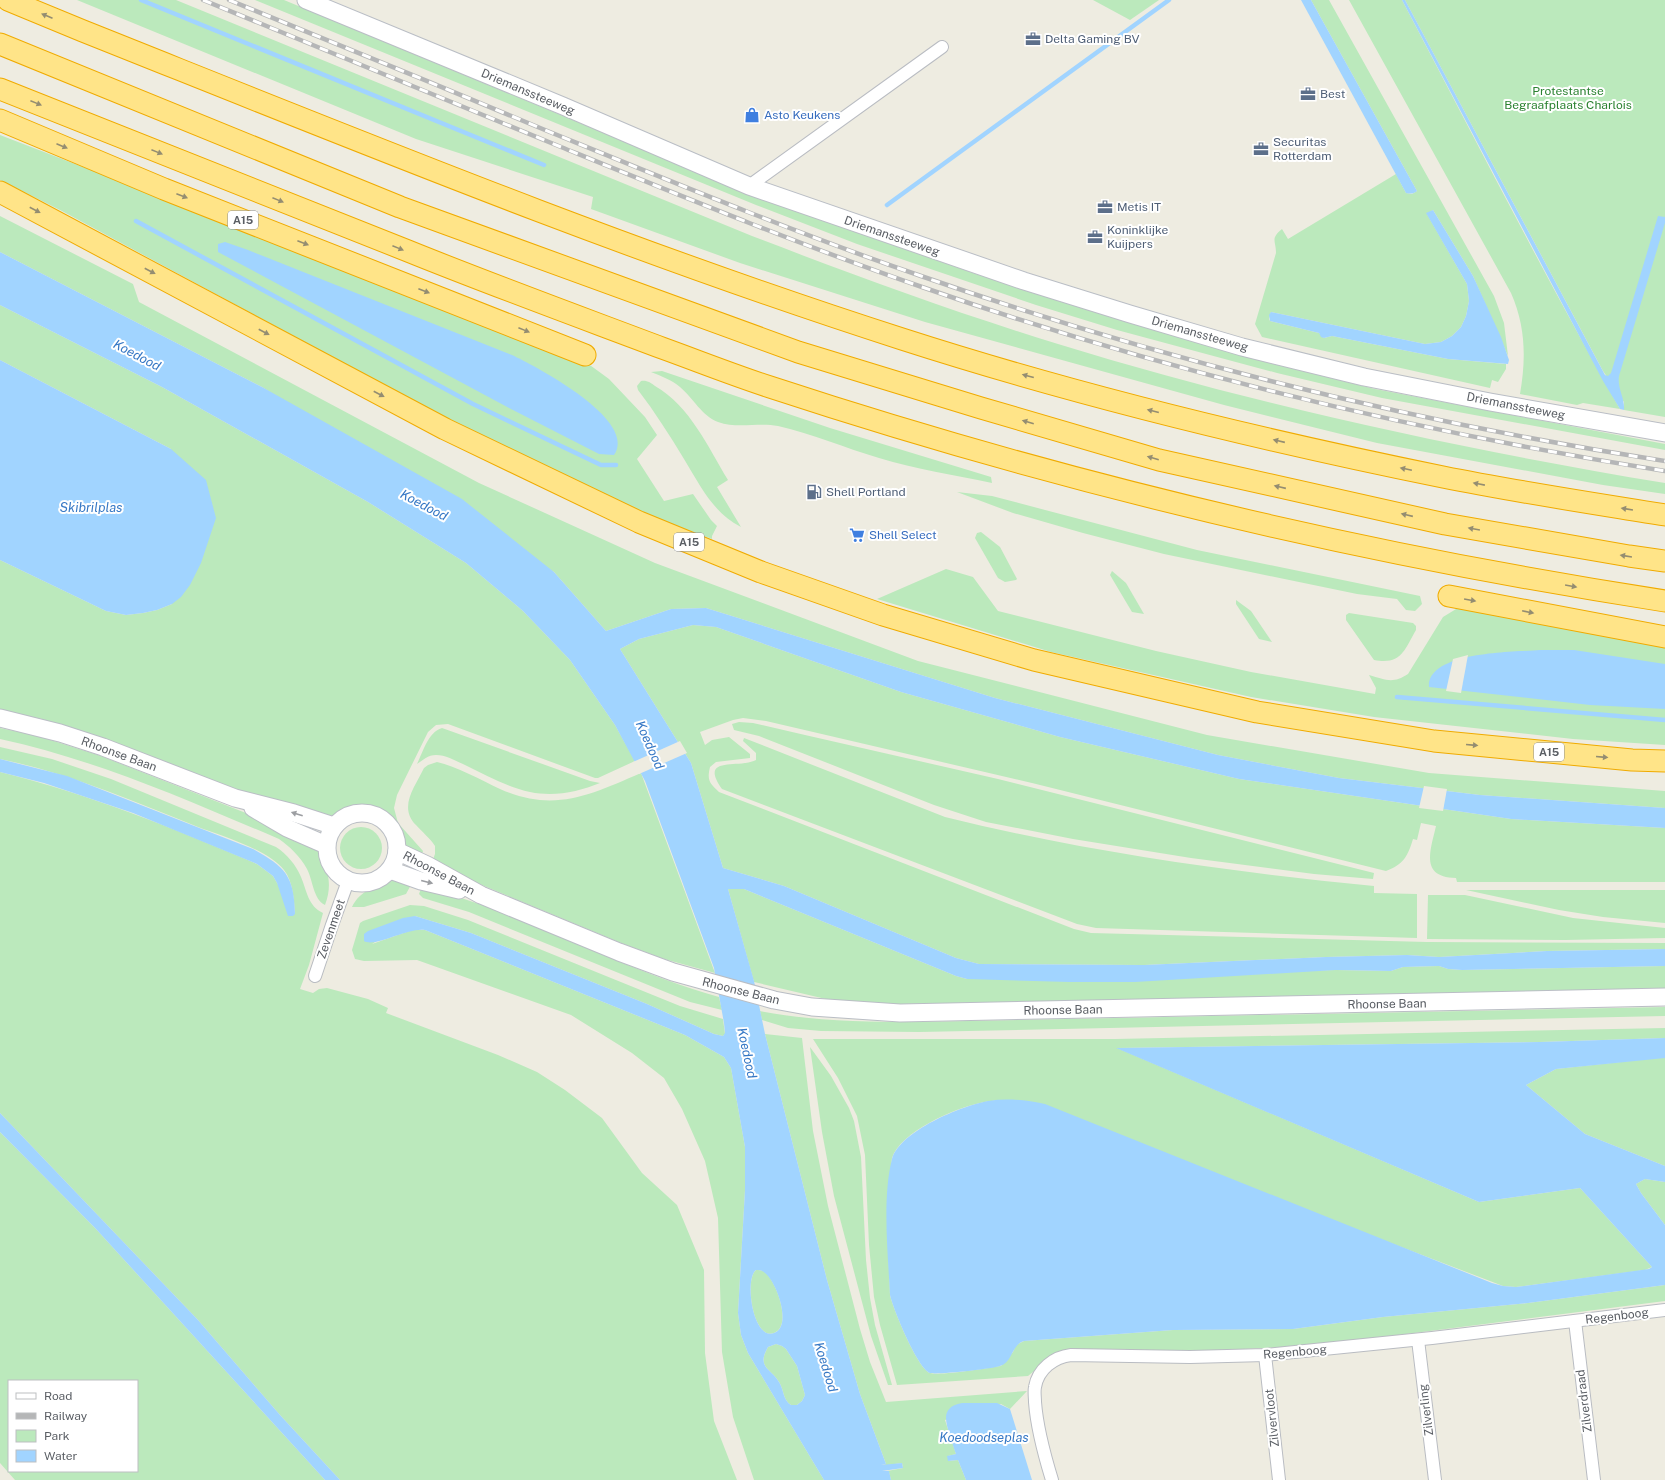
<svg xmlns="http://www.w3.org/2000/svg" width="1665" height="1480" viewBox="0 0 1665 1480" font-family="'Public Sans',sans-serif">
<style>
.green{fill:#bbe9bc;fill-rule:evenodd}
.water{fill:#a1d4ff;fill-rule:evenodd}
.pier{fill:#eeece1}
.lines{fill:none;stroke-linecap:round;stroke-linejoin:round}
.stream{stroke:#a1d4ff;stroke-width:4.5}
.street-casing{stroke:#b9bcc2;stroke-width:14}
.secondary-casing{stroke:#babec5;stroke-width:19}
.highway-casing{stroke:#f0ab00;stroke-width:23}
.street{stroke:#fff;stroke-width:12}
.secondary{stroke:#fff;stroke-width:17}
.highway{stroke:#ffe488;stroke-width:21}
.rail-casing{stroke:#b5b6b7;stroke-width:4.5}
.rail{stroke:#fff;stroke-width:3;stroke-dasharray:9;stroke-linecap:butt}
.oneway{fill:#948d71}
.oneway2{fill:#9c9ea2}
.labels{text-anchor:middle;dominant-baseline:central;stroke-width:4;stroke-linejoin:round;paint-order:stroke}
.shield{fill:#fff;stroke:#8c8e92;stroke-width:1}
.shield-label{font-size:11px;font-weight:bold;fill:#5a5e64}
.service-label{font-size:12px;fill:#4e5e75;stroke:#fff;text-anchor:start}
.park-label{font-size:12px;fill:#2b8231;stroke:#fff}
.street-label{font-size:12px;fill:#5a5e64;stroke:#fff}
.shop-label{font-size:12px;fill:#366cbe;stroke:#fff;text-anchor:start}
.water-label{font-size:13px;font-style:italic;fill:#3678c5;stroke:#fff}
</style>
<rect width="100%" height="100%" fill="#eeece1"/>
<g class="green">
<path d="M77 0H176L752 236C853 275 954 312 1058 344 1256 405 1460 449 1665 483V494L1603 485 1377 443 1224 405 925 322 740 263 591 209 593 197 416 139Z"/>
<polygon points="255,0 284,0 729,185 833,224 976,274 1106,315 1254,359 1375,389 1665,444 1665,450 1382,398 1277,373 1117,330 1036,305 857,244 756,205"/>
<polygon points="1093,0 1159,0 1130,20"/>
<path d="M1311 0H1329L1494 296 1504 323 1508 356 1473 276 1433 210 1427 214 1467 284 1469 301 1466 316 1461 327 1452 336 1441 342 1425 344 1271 312 1269 319 1270 321 1319 333 1324 338 1332 336 1448 359 1506 364V369L1498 382 1492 380 1490 388 1262 337 1255 324 1276 253C1276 240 1270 239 1282 229L1288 239 1396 174 1406 193 1412 194 1417 191Z"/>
<path d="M1349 0H1402C1474 137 1544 275 1620 409L1583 403 1577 405 1520 394C1526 359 1526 327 1511 293Z"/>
<polygon points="1405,0 1665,0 1665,417 1624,410 1624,402 1603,371"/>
<polygon points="0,135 583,360 609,379 645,417 657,435 637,459 664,501 693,494 711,520 717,526 712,536 712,539 639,512 464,428 62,211 0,180"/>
<polygon points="0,216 133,284 139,302 479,483 655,563 918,661 1207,735 1429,773 1665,791 1665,808 1480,795 1339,778 1218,755 995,698 706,608 671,609 606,631 554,572 262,387 0,252"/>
<polygon points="0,305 162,387 368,502 466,563 523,611 570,660 615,725 635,761 598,778 595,778 448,724 436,725 428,732 397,795 394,808 398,823 423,851 421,858 405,847 393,822 382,812 376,809 355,808 331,816 265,800 85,732 42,719 0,710 0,560 106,611 126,615 143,613 157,610 172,604 171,449 0,360"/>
<path d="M662 371 830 428 991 477 992 483C954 475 916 469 879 458 845 448 813 434 778 426 759 422 738 429 718 422 702 416 693 398 680 387 672 380 661 376 651 372Z"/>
<path d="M641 381C647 380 651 383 655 386 690 406 708 447 728 480L717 487 741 527C713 513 700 485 684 459 670 436 655 412 638 390L637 386Z"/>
<polygon points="957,492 992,496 1197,550 1420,596 1422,604 1415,611 1406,610 1397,599 1357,594 1164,554 1083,533 1013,513"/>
<polygon points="981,532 1000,547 1017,579 1016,580 1005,582 998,578 975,538 977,533"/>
<path d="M946 569 973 577 998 611 1156 651 1251 672 1375 694 1376 688 1369 675C1386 680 1393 684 1408 674L1443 617 1461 606 1665 643V745L1573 739 1374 717 1251 697 1051 652 877 599Z"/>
<polygon points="1112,571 1126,583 1144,614 1132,612 1110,575"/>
<polygon points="1236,600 1251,611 1272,642 1259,639 1236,604"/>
<path d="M1349 613 1413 623 1416 626V630C1404 651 1401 665 1374 660L1346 620V615Z"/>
<path d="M693 625 716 627 901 692 1060 737 1239 779 1511 819 1665 828V882H1457L1456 878C1420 877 1430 852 1436 826L1421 823 1417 840 1413 839C1408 856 1403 865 1386 871L1032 783 766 721 743 718 733 720 700 732 705 745 712 740 729 737 750 754V758L716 762 710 767C707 780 709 783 719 792L1074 929 1091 933 1427 942 1665 943V949L1547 951 1439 957 1407 955 1326 957 1144 965 979 964 956 958 784 886 723 868 691 763 620 649 639 639Z"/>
<polygon points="739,722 753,723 805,735 998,779 1374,873 1373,879 1314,874 1191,858 1073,839 986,822 934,805 759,736 734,730 732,724"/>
<path d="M0 728 38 736 101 756 256 817 317 849C328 868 333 884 325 905 313 899 313 880 307 869 300 856 290 847 279 839 187 800 97 760 0 739Z"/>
<path d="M442 728 590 781 600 783C578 792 554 797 530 792 507 787 486 775 465 765 456 761 446 755 436 755 428 755 423 760 417 764 423 752 428 732 442 728Z"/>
<path d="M744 738 945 817C1086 852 1230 872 1374 886V893L1417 894V938L1096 928 1077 924 722 789C698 755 739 769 756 760V753L743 741Z"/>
<path d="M0 747 52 759 111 779 276 847C287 854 296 865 301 877 307 891 308 906 323 913L309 965 300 989 313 993 319 989 327 988 368 999 388 1008 386 1013 498 1055 537 1072 565 1090 602 1118 642 1173 677 1205 704 1270 705 1353 714 1421 737 1480H340L280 1415 198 1320 0 1113V772C89 794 173 828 257 864L273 876 295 914C294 901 293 881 284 870 269 850 222 836 198 827 133 801 69 773 0 759Z"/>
<path d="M437 762C456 766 481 780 500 789 554 813 590 795 641 773L715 973 664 959 621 943 465 878 432 862 435 854V846C430 838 422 832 416 825 398 807 415 787 424 768L428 765Z"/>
<circle cx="361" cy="848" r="21"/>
<path d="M395 880 412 883 406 894 364 907H352C360 890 378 885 395 880Z"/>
<path d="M422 886C449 894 475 902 501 912 573 940 644 976 719 997L722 1010 690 1002 469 912 423 898 419 894Z"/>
<polygon points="728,889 744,889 956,976 967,979 1336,970 1391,971 1403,967 1439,966 1448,969 1462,970 1665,966 1665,989 901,1004 854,1004 830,1000 754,982"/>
<polygon points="1466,890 1665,890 1665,923 1603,917 1559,910"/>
<polygon points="1428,895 1465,895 1573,918 1665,928 1665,938 1565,940 1427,939"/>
<polygon points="410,905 424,906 468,920 680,1006 723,1019 725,1034 723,1036 714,1034 647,1004 471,933 415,916 372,944 412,930 425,930 685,1035 724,1057 731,1068 745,1147 745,1190 738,1313 741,1335 748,1353 824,1480 754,1480 733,1417 722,1352 718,1218 705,1161 682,1109 664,1078 632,1053 571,1015 417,960 364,961 355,959 352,950 360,923 363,921"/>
<path d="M1665 1007V1016L919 1032 821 1031 788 1028 762 1020 760 1011C811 1021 863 1022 916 1022Z"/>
<path d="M1665 1028V1038L1540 1042 1117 1048 1479 1202 1580 1188 1652 1267 1645 1270 1516 1287 1503 1286 1017 1100C1004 1100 992 1100 980 1103 955 1108 900 1132 892 1158 891 1165 891 1173 890 1179 885 1218 889 1257 890 1295 893 1309 918 1369 930 1373 941 1376 987 1368 1001 1366L1013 1352 1016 1345 1024 1341 1173 1330 1293 1329 1383 1317 1528 1303 1665 1285V1301L1359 1340 1282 1347 1208 1351 1093 1350 1045 1362 1028 1376 897 1385 880 1325 874 1297 869 1245 865 1155 857 1116 838 1078 813 1039H1115Z"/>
<polygon points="765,1034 802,1038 813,1131 828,1206 860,1329 870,1362 886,1402 1027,1391 1010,1409 1001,1404 945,1420 956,1454 948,1456 948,1461 958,1460 966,1480 891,1480 889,1472 882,1472 903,1468 902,1463 881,1466 886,1464 860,1394 827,1280"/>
<polygon points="810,1047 831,1076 849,1108 854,1121 861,1157 866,1260 870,1298 875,1325 892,1385 888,1385 871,1336 834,1196 822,1132"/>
<polygon points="1657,1058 1665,1058 1665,1166 1585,1134 1526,1085 1556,1069"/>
<path d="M0 1132 96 1229 325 1480H15L0 1463ZM9 1381H137V1471H9Z"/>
<polygon points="1645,1179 1665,1182 1665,1225 1641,1193 1636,1184"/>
<path d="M756 1270C759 1270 762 1270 765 1272 776 1281 793 1326 774 1333 753 1341 744 1279 756 1270Z"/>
<path d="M776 1344 782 1346 786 1349 797 1366 805 1395 802 1401 797 1405H791C783 1400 784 1390 779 1382 771 1368 756 1368 768 1347Z"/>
</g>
<g class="water">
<path d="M1301 0H1311L1417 191C1413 194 1411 194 1406 193Z"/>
<path d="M1402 0H1405L1605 375 1608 376 1611 373 1658 216 1665 217V223L1619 376C1617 388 1625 398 1624 410L1620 409 1603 381Z"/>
<polygon points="1433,210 1473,276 1501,337 1509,360 1508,364 1448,359 1332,336 1324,338 1321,337 1319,333 1270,321 1269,315 1271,312 1425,344 1441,342 1452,336 1461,327 1466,316 1469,301 1467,284 1426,213"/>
<path d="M225 242 248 250 512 355C537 367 638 420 614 455L599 454 511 409 218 252V244Z"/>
<path d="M0 252 262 387 462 499 554 572 606 631 671 609 706 608 995 698 1218 755 1339 778 1480 795 1665 808V828L1511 819 1239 779 1060 737 901 692 716 627 693 625 639 639 620 649 691 763 723 868 784 886 956 958 979 964 1144 965 1326 957 1407 955 1439 957 1547 951 1665 949V966L1462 970 1448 969 1439 966 1403 967 1391 971 1336 970 1135 982H1069L967 979 956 976 744 889H728L754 981 765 1034 827 1280 860 1394 886 1464 881 1465 902 1463 903 1468 882 1471H889L891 1480H824L748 1353 741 1335 738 1313 745 1190V1147L731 1068 724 1057 685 1035 425 930C408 927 375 948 364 941V934L368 931 403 918 415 916 471 933 647 1004 714 1034 723 1036 725 1033 724 1023 714 968 645 781 615 725 570 660 523 611 466 563 368 502 162 387 0 305ZM756 1270C759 1270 762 1270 765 1273 776 1281 793 1326 774 1333 753 1341 744 1279 756 1270ZM776 1344 782 1346 786 1349 797 1366 805 1395 802 1401 797 1405H791C783 1400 784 1390 779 1382 771 1368 756 1368 768 1347Z"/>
<polygon points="0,360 171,449 206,480 216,518 201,563 190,585 181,597 172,604 157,610 143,613 126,615 106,611 0,560"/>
<path d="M1540 650H1574L1665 664V709L1590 705 1429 687C1427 651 1516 652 1540 650Z"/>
<path d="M0 759 67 776 253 849C285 867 294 875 295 914L293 916H288L277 883 273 876 257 864 133 813 44 783 0 772Z"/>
<path d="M1665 1038V1058L1556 1069 1526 1085 1585 1134 1665 1166V1182L1645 1179 1636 1184 1641 1193 1665 1225V1285L1528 1303 1383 1317 1293 1329 1173 1330 1024 1341C1011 1345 1013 1362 1000 1366 992 1369 936 1375 930 1373 918 1369 893 1309 890 1295 888 1254 882 1198 892 1159 900 1131 961 1106 988 1101 1007 1098 1026 1100 1045 1104L1492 1283 1503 1286 1516 1287 1649 1269 1652 1267 1580 1188 1479 1202 1116 1048 1540 1042Z"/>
<polygon points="0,1113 198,1320 280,1415 340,1480 325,1480 96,1229 0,1132"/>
<path d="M962 1403H997L1010 1409 1032 1480H966L958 1460 948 1461 947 1456 956 1454C954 1449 952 1442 950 1436 945 1420 941 1407 962 1403Z"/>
</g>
<g class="pier">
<polygon points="1468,655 1461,693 1446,691 1453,659"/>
<polygon points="680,741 687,753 639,774 633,762"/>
<polygon points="1424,786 1447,789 1443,811 1419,808"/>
</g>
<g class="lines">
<g class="stream">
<polyline points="141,0 544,165"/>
<polyline points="887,205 1169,0"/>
<polyline points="136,221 473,404 601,465 616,465"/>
<polyline points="1397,697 1665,720"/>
</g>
<g class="street-casing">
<g id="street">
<polyline points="749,186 942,47"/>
<polyline points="315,976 332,925 348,881"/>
<polyline points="1575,1321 1594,1480"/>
<polyline points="1418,1340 1435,1480"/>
<polyline points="1265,1355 1279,1480"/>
<path d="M1052 1480C1044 1454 1037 1429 1035 1402 1035 1397 1034 1392 1035 1387 1038 1369 1054 1357 1071 1355L1190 1357 1265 1355 1432 1338 1665 1310"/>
</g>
</g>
<g class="secondary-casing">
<g id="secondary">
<polyline points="306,0 563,106 749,186 1024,281 1130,314 1242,347 1364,377 1490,402 1665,433"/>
<polyline points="0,718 60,733 103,747 235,798 294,813 334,826"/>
<polyline points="253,808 287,828 326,845"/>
<circle cx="362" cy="848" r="35"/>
<polyline points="397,851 427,865 481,895 619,952 673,972 774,1000 812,1007 900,1013 1665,997"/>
<polyline points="390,870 421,881 459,890"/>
</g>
</g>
<g class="highway-casing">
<g id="highway">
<path d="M8 0 83 31C354 139 624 250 902 339 1079 396 1261 440 1443 477 1517 492 1591 503 1665 515"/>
<polyline points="0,44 400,207 798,352 981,408 1159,460 1445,524 1629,556 1665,561"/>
<path d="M0 89C136 144 272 198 408 251 492 285 577 316 662 348 698 361 733 375 770 387 1062 483 1361 554 1665 601"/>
<polyline points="0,120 164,189 585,355"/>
<polyline points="0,192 445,429 639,522 761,572 883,615 1034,660 1257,712 1434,741 1632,760 1665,761"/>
<polyline points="1449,596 1665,637"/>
</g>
</g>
<use href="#street" class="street"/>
<use href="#secondary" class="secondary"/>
<use href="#highway" class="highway"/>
<g class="rail-casing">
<g id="rail">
<path d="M203 0C323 49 442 98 561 147 681 196 800 245 922 287 1163 371 1413 431 1665 471"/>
<path d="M229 0C334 43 440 86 545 130 670 181 793 232 921 276 1162 360 1412 422 1665 461"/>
</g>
</g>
<use href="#rail" class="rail"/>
</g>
<defs><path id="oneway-solid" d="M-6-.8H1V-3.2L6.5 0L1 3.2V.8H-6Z"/></defs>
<g class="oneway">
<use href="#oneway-solid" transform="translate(47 16) rotate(-157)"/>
<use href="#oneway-solid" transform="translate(36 103) rotate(22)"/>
<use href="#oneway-solid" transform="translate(62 146) rotate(23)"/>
<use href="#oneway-solid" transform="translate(157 152) rotate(22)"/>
<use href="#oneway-solid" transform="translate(182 196) rotate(21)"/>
<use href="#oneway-solid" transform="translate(278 200) rotate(22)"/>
<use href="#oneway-solid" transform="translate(35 210) rotate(28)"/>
<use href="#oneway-solid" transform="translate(303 243) rotate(21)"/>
<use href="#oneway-solid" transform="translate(398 248) rotate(22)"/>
<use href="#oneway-solid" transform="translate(150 271) rotate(28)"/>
<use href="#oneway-solid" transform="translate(424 291) rotate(21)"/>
<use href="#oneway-solid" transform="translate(524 330) rotate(22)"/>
<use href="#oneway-solid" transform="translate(264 332) rotate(28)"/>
<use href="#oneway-solid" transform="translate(1028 376) rotate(-165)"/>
<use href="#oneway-solid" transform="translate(379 394) rotate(28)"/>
<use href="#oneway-solid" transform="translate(1153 411) rotate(-166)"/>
<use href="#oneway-solid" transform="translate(1028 422) rotate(-164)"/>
<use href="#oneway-solid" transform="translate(1279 441) rotate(-167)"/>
<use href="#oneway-solid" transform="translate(1153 458) rotate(-164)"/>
<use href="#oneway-solid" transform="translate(1406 469) rotate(-168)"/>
<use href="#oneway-solid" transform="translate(1479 484) rotate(-169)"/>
<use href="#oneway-solid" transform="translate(1280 487) rotate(-167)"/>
<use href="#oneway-solid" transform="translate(1627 509) rotate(-171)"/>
<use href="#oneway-solid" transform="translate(1407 515) rotate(-167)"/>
<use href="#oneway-solid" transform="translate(1474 529) rotate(-170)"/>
<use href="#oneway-solid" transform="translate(1626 556) rotate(-171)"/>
<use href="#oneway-solid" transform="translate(1571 586) rotate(10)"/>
<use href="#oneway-solid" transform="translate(1470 600) rotate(10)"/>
<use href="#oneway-solid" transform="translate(1528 612) rotate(12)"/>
<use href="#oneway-solid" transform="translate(1472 745) rotate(5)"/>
<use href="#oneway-solid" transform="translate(1602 757) rotate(5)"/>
</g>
<g class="oneway2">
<use href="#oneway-solid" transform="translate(297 814) rotate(-162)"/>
<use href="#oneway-solid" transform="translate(427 882) rotate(14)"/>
</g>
<defs>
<g id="office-bare" transform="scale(1.2)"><path d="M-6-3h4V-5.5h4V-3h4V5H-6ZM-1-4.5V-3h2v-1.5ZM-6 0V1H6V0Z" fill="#5c6f8a" stroke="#fff" stroke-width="2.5" paint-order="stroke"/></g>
<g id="shop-bare" transform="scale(1.2)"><path d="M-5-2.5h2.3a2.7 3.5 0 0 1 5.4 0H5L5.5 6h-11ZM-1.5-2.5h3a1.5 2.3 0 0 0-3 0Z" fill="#3f7fe0" stroke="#fff" stroke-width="2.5" paint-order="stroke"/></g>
<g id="fuel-bare" transform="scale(1.2)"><path d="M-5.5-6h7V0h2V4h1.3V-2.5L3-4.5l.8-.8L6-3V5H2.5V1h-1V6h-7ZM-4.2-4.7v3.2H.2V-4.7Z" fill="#5c6f8a" stroke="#fff" stroke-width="2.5" paint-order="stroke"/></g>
<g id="supermarket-bare" transform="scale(1.2)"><path d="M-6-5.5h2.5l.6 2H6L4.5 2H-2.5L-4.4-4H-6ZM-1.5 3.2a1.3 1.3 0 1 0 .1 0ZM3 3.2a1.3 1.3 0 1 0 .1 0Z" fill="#3f7fe0" stroke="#fff" stroke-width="2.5" paint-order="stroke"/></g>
</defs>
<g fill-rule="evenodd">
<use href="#office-bare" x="1033" y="39"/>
<use href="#office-bare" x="1308" y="94"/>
<use href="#shop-bare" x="752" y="115"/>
<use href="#office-bare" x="1261" y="149"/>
<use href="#office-bare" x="1105" y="207"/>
<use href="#office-bare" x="1095" y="237"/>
<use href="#fuel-bare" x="814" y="492"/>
<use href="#supermarket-bare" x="857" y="535"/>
</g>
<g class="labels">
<g class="shield">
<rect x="228" y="211" width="30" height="18" rx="3"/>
<rect x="674" y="533" width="30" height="18" rx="3"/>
<rect x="1534" y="743" width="30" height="18" rx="3"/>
</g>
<g class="shield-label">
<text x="243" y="220">A15</text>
<text x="689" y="542">A15</text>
<text x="1549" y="752">A15</text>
</g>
<g class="service-label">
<text x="1045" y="39">Delta Gaming BV</text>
<text x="1320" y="94">Best</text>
<text x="1273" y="142">Securitas<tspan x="1273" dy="14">Rotterdam</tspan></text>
<text x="1117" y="207">Metis IT</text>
<text x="1107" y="230">Koninklijke<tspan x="1107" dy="14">Kuijpers</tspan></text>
<text x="826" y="492">Shell Portland</text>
</g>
<g class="park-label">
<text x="1568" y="91">Protestantse<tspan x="1568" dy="14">Begraafplaats Charlois</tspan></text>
</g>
<g class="street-label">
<text transform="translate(528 92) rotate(23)">Driemanssteeweg</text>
<text transform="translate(892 236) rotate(19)">Driemanssteeweg</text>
<text transform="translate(1200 334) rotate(16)">Driemanssteeweg</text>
<text transform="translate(1516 406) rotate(11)">Driemanssteeweg</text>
<text transform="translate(119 754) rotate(20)">Rhoonse Baan</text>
<text transform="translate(439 873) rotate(28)">Rhoonse Baan</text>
<text transform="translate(331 929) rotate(-71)">Zevenmeet</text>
<text transform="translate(741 991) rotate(14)">Rhoonse Baan</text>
<text transform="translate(1387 1004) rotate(-1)">Rhoonse Baan</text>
<text transform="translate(1063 1010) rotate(-1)">Rhoonse Baan</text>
<text transform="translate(1617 1316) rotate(-7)">Regenboog</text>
<text transform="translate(1295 1352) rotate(-5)">Regenboog</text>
<text transform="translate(1584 1401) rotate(-97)">Zilverdraad</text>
<text transform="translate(1426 1410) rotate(-97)">Zilverling</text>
<text transform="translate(1272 1418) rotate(-96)">Zilvervloot</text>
</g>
<g class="shop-label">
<text x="764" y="115">Asto Keukens</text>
<text x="869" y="535">Shell Select</text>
</g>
<g class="water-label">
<text transform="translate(137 355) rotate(28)">Koedood</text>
<text transform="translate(424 505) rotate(28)">Koedood</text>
<text x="91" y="507">Skibrilplas</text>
<text transform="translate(650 745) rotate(66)">Koedood</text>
<text transform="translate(747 1053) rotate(78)">Koedood</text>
<text transform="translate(826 1367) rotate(73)">Koedood</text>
<text x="984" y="1437">Koedoodseplas</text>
</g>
</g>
<rect x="8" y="1380" width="130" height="92" fill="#ffffff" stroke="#bdbfc1"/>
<rect x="16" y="1393" width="20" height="6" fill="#ffffff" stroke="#bdbfc1"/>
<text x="44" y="1400" font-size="12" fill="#5a5e64">Road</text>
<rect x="16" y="1413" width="20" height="6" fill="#b5b6b7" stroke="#bdbfc1"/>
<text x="44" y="1420" font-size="12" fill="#5a5e64">Railway</text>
<rect x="16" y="1430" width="20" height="12" fill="#bbe9bc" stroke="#bdbfc1"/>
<text x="44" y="1440" font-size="12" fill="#5a5e64">Park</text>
<rect x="16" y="1450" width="20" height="12" fill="#a1d4ff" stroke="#bdbfc1"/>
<text x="44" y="1460" font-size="12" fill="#5a5e64">Water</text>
</svg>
